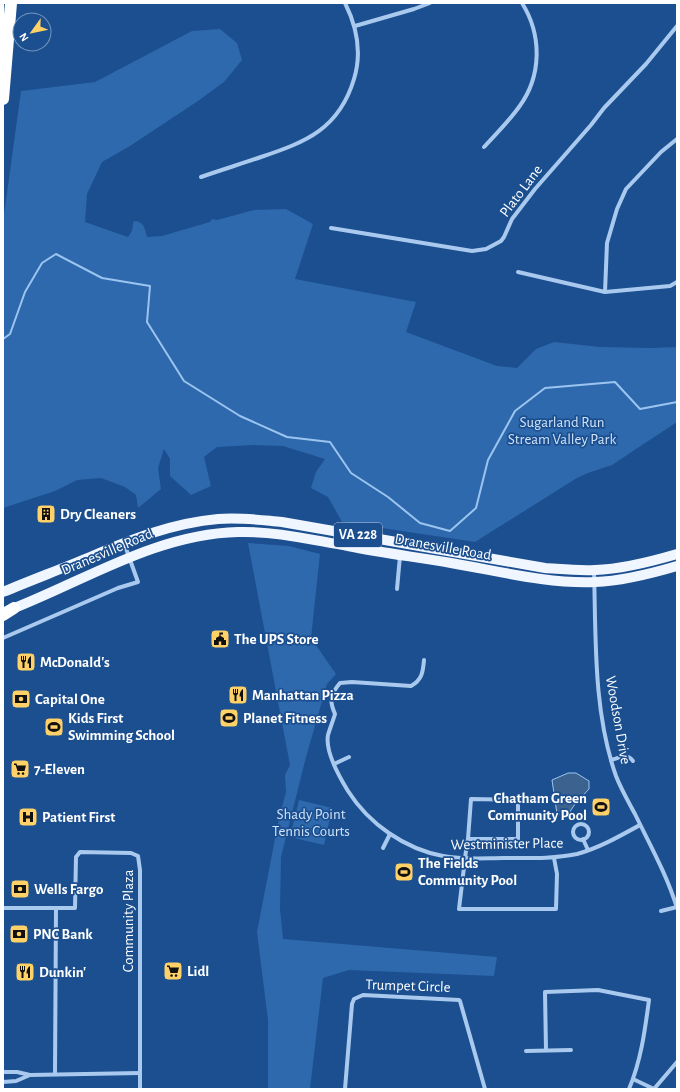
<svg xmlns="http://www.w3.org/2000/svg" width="680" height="1092" viewBox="0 0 680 1092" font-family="'Alegreya Sans',sans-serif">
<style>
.green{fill:#2e69ad}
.water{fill:#3c6290;stroke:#9cc4f0}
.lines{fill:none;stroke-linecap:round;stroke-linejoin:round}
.stream{stroke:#9cc4f0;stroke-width:2}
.street{stroke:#a9c9ee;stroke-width:4}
.primary{stroke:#f0f6ff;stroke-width:10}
.highway{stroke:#fff;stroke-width:12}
.labels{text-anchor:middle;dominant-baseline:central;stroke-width:3.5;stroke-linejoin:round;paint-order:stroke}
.shield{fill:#1b4f8f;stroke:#bbcadd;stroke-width:1}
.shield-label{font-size:14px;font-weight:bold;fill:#fff}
.street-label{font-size:15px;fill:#fff;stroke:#1b4f8f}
.park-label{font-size:15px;fill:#cfe3fa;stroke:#1b4f8f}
.poi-label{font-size:15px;font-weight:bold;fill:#fff;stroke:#1b4f8f;text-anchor:start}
</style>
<rect width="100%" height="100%" fill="#1b4f8f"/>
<g class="green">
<path d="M220 29 237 43 242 60 224 82 198 101 130 146 102 162 87 194 85 222 128 237C135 228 131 228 134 221 144 221 145 229 147 237L162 236 210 222 212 219 217 220 254 210 286 209 313 224 295 279 416 302 406 332 497 366 517 368 536 349 554 342 600 347 651 348 677 347V422L612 465 588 473 577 478 475 542 342 522 328 497 311 488 316 472 325 459 283 446 254 445 217 447 204 457 211 486 191 495 170 476V459L164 449 158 468 161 489 138 508 136 495 125 487 101 478 77 480 55 491 3 508V222L21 91 95 82 192 31Z"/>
<polygon points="248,543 289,546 320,554 311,638 336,674 327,684 306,757 281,857 280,909 283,939 497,957 494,976 349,970 323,978 310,1089 268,1089 268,1020 257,932 279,818 286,792 285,775 290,765"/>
<polygon points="299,800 332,808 324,845 290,837"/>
</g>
<g class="water">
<polygon points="568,773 576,773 589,781 589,789 575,804 567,816 563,814 557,814 552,780"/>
<polygon points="598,799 602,800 605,799 610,809 603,815 600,813 597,815 592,805 595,804 595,802"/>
</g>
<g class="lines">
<polyline class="stream" points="3,339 10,334 25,292 42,263 56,254 102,278 150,286 147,322 184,381 240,416 287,437 330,442 351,473 388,497 420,523 450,531 476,508 488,460 515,411 545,388 615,382 640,409 677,402"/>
<g class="street">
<polyline points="355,26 414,9 430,3"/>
<path d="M484 147C496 134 509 121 519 107 542 76 542 35 522 3"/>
<path d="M201 177C221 170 241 164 261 157 306 142 339 129 354 79 362 53 357 27 345 3"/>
<polyline points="331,228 472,251 486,249 501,241 504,237 512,219 535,189 591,125 604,108 646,64 677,26"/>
<polyline points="518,272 605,292 670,286 677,282"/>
<polyline points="605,292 607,243 617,209 626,189 661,152 677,139"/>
<path d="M594 570C596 638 593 711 616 776 621 789 628 801 635 814 650 845 667 875 677 908"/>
<polyline points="397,589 400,556"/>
<polyline points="3,638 118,588 138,582 124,543"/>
<path d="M424 660C423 672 422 680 411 686L352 682 340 683C330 695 329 700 335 714 333 721 330 728 328 735 325 751 340 778 348 791 369 824 405 849 443 856 463 860 485 858 504 858 529 858 553 859 577 854 599 848 620 836 640 825"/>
<path d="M611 760C619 758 627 753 633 761"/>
<polyline points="334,764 349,757"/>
<circle cx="581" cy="832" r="8"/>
<polyline points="468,839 518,839 518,800 471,799 468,839 467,842 459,909 556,909 557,874 554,858"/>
<polyline points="583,839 588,850"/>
<polyline points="383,848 390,834"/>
<polyline points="3,908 75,908 76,857 80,852 131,853 138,856 140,870 140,1089"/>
<polyline points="661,911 677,907"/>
<path d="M546 1050 545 992 598 990 649 1000C645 1030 641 1061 629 1089"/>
<polyline points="526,1051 571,1050"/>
<polyline points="3,1072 17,1072 30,1075 140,1073"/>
<polyline points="55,1074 56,908"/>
<polyline points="633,1079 654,1089"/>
<polyline points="3,1082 16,1081 30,1075"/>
<polyline points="345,1089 352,1004 354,999 363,995 459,1000 460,1001 485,1089"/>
<polyline points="654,1089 677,1062"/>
</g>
<g class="primary">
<path d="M3 592C32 580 61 569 90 557 132 539 173 523 218 519 240 517 260 520 282 522L545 568C561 569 578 571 595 570 623 569 650 562 677 554"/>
<path d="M7 611C83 582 155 534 238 532 276 531 312 540 348 546 382 553 417 557 451 563 499 571 547 584 595 582 623 581 650 574 677 566"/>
</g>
<g class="highway">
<polyline points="3,99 11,3"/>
<polyline points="3,615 14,608"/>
</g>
</g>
<defs>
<g id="building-square" transform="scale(1)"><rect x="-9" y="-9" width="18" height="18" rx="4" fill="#ffd166" stroke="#1b4f8f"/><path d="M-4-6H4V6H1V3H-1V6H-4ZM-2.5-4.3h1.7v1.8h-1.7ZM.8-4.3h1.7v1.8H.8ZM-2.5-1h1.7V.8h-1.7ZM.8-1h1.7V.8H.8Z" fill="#111"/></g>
<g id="civic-square" transform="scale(1)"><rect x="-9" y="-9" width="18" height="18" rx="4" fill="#ffd166" stroke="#1b4f8f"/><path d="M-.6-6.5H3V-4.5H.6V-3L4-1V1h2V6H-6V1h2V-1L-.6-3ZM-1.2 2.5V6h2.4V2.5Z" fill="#111"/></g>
<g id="restaurant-square" transform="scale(1)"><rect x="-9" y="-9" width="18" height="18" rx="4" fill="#ffd166" stroke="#1b4f8f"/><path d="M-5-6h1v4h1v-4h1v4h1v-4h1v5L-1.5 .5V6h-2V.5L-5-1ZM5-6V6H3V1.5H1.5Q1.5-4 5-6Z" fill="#111"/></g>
<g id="bank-square" transform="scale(1)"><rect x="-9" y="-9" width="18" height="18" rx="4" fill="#ffd166" stroke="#1b4f8f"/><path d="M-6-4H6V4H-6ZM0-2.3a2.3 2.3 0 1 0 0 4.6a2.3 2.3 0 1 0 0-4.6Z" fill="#111"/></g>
<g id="stadium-square" transform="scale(1)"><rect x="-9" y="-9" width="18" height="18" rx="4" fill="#ffd166" stroke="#1b4f8f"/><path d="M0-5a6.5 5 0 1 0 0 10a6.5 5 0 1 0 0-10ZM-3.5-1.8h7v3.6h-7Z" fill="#111"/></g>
<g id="supermarket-square" transform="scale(1)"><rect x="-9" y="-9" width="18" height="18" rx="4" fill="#ffd166" stroke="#1b4f8f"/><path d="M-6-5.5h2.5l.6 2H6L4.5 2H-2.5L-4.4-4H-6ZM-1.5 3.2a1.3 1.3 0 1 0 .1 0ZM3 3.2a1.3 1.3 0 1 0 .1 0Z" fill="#111"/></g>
<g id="hospital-square" transform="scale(1)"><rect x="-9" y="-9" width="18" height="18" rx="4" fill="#ffd166" stroke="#1b4f8f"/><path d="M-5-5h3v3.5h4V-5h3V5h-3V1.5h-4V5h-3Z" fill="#111"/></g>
</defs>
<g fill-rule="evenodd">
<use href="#building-square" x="46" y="514"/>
<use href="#civic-square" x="220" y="639"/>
<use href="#restaurant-square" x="26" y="662"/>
<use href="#restaurant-square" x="238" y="695"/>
<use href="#bank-square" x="21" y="699"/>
<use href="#stadium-square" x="229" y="718"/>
<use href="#stadium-square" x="54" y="727"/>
<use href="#supermarket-square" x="20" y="769"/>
<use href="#stadium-square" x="601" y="807"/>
<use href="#hospital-square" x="28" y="817"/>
<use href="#stadium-square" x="404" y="872"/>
<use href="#bank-square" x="20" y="889"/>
<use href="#bank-square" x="19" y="934"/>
<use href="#supermarket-square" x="173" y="971"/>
<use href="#restaurant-square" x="25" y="972"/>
</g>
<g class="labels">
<rect class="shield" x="334" y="523" width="48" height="24" rx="3"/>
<g class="shield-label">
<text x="358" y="535">VA 228</text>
</g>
<g class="street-label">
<text transform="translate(521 191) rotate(-53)">Plato Lane</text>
<text transform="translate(443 547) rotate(10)">Dranesville Road</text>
<text transform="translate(107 552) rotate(-23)">Dranesville Road</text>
<text transform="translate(618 720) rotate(80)">Woodson Drive</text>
<text transform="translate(507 844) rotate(-1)">Westminister Place</text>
<text transform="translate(128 921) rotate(-90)">Community Plaza</text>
<text transform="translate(408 986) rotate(2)">Trumpet Circle</text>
</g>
<g class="park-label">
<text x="562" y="422">Sugarland Run<tspan x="562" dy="17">Stream Valley Park</tspan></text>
<text x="311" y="814">Shady Point<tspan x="311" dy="17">Tennis Courts</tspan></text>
</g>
<g class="poi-label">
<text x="60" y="514">Dry Cleaners</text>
<text x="234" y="639">The UPS Store</text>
<text x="40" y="662">McDonald's</text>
<text x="252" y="695">Manhattan Pizza</text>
<text x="35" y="699">Capital One</text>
<text x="68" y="718">Kids First<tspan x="68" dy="17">Swimming School</tspan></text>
<text x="243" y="718">Planet Fitness</text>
<text x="34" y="769">7-Eleven</text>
<text x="587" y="798" text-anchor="end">Chatham Green<tspan x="587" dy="17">Community Pool</tspan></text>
<text x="42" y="817">Patient First</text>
<text x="418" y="863">The Fields<tspan x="418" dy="17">Community Pool</tspan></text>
<text x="34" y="889">Wells Fargo</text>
<text x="33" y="934">PNC Bank</text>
<text x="187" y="971">Lidl</text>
<text x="39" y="972">Dunkin'</text>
</g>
</g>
<rect width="680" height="1092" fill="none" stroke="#ffffff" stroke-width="8"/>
<g transform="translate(32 32) rotate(237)"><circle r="19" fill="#1b4f8f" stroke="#7695bc"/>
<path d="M0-3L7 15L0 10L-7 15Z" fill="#ffd166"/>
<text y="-6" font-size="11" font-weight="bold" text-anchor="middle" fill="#ffffff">N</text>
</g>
</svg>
